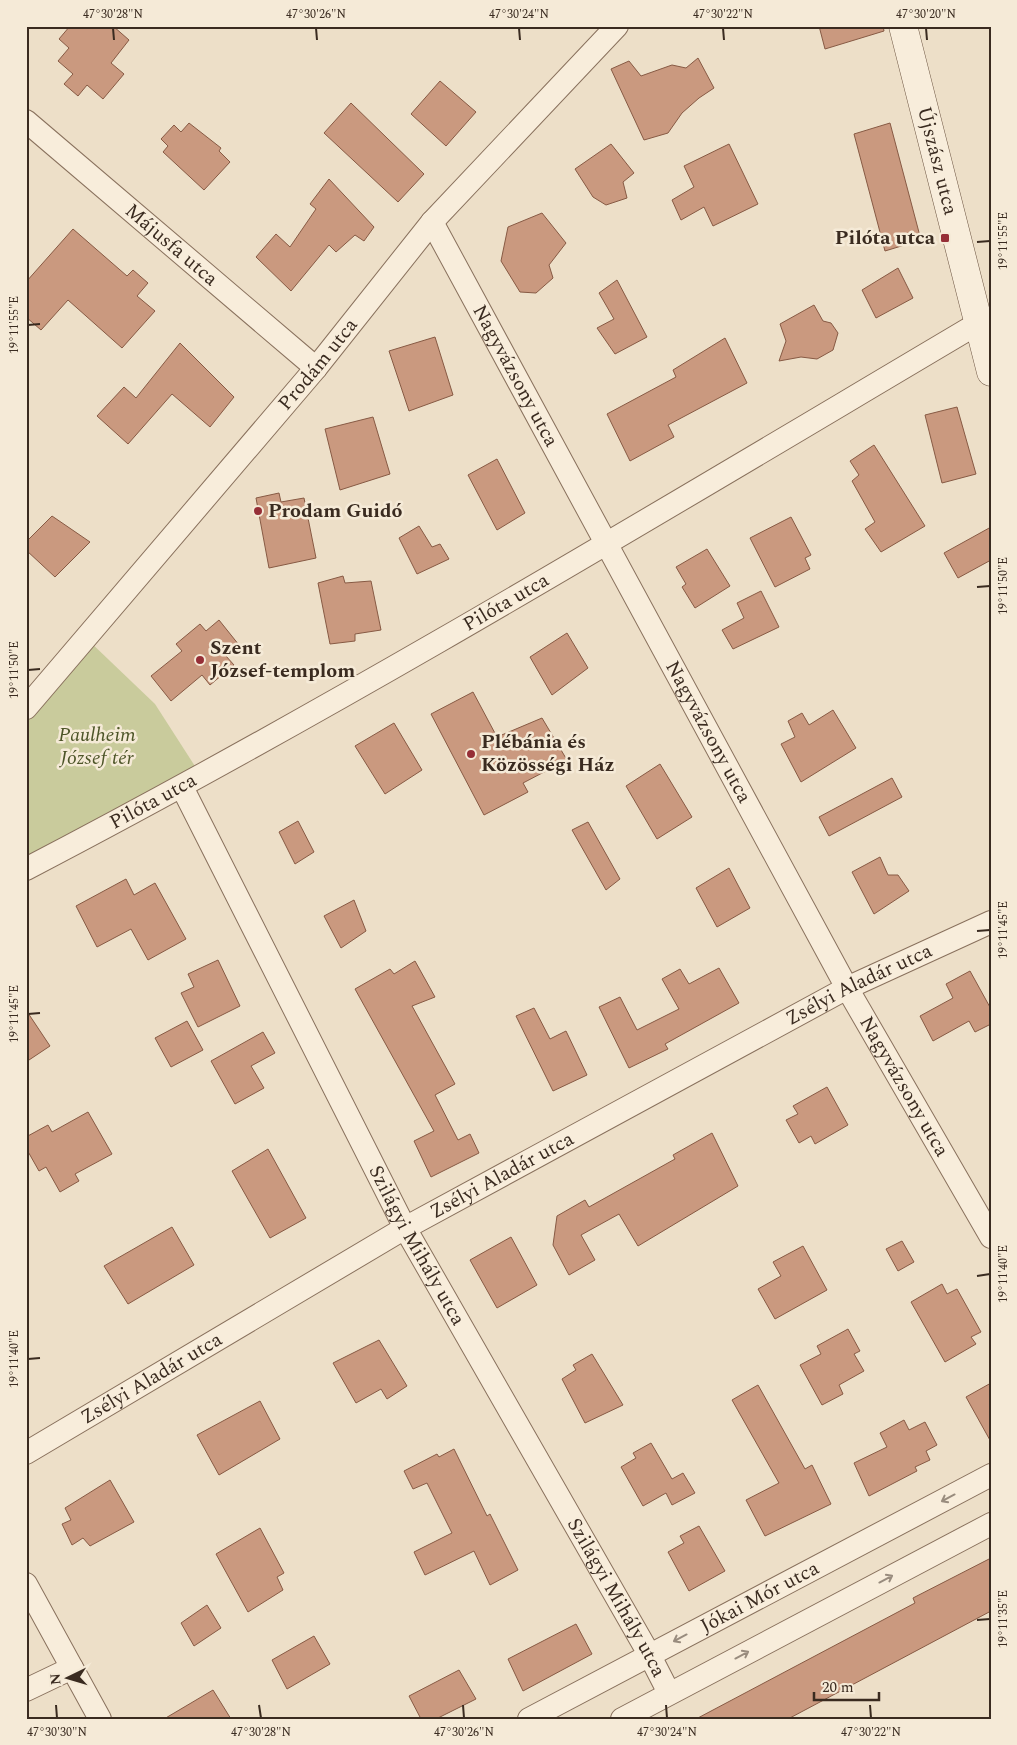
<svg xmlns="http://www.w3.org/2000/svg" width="1017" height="1745" viewBox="0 0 1017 1745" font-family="Spectral,serif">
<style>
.green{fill:#c9cb9c}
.building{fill:#ca997f;stroke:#875a44}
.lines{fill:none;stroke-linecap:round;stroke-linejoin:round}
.street-casing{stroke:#89715d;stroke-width:24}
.secondary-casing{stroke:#6b5340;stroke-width:29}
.street{stroke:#f8eddb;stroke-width:22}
.secondary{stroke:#f8eddb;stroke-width:28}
.oneway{stroke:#998c7e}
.ticks{fill:none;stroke:#3a2b20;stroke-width:2}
.poi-dot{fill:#962f37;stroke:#f5ead7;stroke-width:2}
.labels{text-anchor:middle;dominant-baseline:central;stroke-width:5;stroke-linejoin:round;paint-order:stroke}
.street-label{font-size:20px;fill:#3a2b20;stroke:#f5ead7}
.poi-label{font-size:20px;font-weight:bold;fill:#3a2b20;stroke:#f5ead7;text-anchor:start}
.park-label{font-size:20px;font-style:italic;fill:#4d5528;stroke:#f5ead7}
.neatline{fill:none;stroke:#3a2b20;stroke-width:2}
.ticks-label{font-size:12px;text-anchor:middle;fill:#3a2b20}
</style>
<rect width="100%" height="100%" fill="#eddfc8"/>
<polygon class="green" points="87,639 155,704 200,774 26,865 26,710"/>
<g class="building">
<polygon points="70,26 113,26 129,40 111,63 124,74 103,99 87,85 78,96 64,84 73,74 58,61 69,48 59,39"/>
<polygon points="819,26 883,26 884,31 825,49"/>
<polygon points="698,58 714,88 699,98 682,113 668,133 644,140 611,69 629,61 641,76 672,65 686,68"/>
<polygon points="440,81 476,112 446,146 411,114"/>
<polygon points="351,103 424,174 398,202 324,133"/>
<polygon points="189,123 221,148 219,151 230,162 204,190 163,152 168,146 161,139 174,125 181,132"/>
<polygon points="890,123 921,240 885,251 854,134"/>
<polygon points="611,144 634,173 623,182 627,198 606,205 593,197 575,169"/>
<polygon points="729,144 758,204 713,226 704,207 681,220 672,200 694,187 684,166"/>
<polygon points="329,179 374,227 364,241 355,235 336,252 329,245 291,291 256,257 276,234 290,247 316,209 310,204"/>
<polygon points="542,213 566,243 549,265 553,278 536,293 520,292 501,261 508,227"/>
<polygon points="73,229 127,276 133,270 148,283 137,296 155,311 122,348 68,300 41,330 26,317 26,282"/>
<polygon points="898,268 913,298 876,318 862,290"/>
<polygon points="617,280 647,337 615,354 597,328 614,319 599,293"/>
<polygon points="814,305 823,321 831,323 838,333 833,350 817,359 801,357 779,361 786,341 780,324"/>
<polygon points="435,337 453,395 409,411 389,351"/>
<polygon points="725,338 747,383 668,425 674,437 630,461 607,414 676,377 673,370"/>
<polygon points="180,343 234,397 210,427 172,394 128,444 97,416 124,387 136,398"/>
<polygon points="957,407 976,474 942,483 925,415"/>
<polygon points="373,417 390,474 340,490 325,429"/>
<polygon points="874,445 925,526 881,552 865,529 875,522 852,481 859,475 850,461"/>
<polygon points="497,459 525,513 497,530 468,475"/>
<polygon points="279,493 281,502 304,498 316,558 269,568 256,498"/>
<polygon points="52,516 90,542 55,577 26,550 26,542"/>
<polygon points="791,517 811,555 805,558 810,569 775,587 750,538"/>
<polygon points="419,526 432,547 440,544 449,559 417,574 399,538"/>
<polygon points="991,527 991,560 958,578 944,553"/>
<polygon points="707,549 730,586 695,608 682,587 686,584 676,567"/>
<polygon points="343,576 345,583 371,581 381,630 355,634 355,641 330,644 318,583"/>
<polygon points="761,591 779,627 733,649 722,630 744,618 737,603"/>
<polygon points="219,620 239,645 226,656 234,665 210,685 202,675 171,701 151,676 182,651 176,644 200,624 206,631"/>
<polygon points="567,633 588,668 552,695 530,657"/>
<polygon points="473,692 497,737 542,718 567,760 523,783 528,792 484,815 431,714"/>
<polygon points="833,710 856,748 801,782 781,744 795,737 788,721 802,713 809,725"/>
<polygon points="394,723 422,770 385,794 355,746"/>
<polygon points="660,764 692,817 657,839 626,786"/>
<polygon points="892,778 902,797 829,836 819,817"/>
<polygon points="298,821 314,852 295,864 279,832"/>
<polygon points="588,822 620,879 606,890 572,830"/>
<polygon points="880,857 888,875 898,875 909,891 874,914 852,872"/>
<polygon points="729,868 750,908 717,927 696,888"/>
<polygon points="126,879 134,895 155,883 186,939 148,960 131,929 97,947 76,906"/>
<polygon points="354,900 366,931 341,948 324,916"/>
<polygon points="218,960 240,1006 198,1027 181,993 194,987 188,974"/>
<polygon points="415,961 435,997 412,1006 455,1084 435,1095 458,1140 470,1134 479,1153 431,1177 414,1141 434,1131 355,989 390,969 394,974"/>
<polygon points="719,968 739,1003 665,1044 668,1049 629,1068 599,1007 620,997 637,1030 679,1009 662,979 680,969 689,984"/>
<polygon points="970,971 991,1009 991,1024 975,1032 969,1021 933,1041 920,1016 953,998 946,984"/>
<polygon points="534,1008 550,1039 566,1031 587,1075 553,1091 516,1016"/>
<polygon points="26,1010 50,1046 26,1062"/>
<polygon points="187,1021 203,1050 171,1067 155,1038"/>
<polygon points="263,1032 275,1053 251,1066 264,1088 235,1104 211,1061"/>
<polygon points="827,1087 848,1125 815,1144 811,1136 799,1143 786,1120 798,1114 793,1106"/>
<polygon points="88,1112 112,1154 75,1174 79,1181 60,1192 46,1167 39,1171 26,1148 26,1137 48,1125 52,1132"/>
<polygon points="712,1133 738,1186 638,1246 619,1214 581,1235 595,1260 569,1275 553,1245 557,1216 585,1200 589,1207 675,1159 673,1155"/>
<polygon points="268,1149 306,1218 270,1238 232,1171"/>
<polygon points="172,1227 194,1265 128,1304 104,1266"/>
<polygon points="511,1237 537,1285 497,1308 470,1260"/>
<polygon points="902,1241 914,1262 898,1271 886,1249"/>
<polygon points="803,1246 827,1290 775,1319 758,1289 781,1276 773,1262"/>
<polygon points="942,1284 947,1294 957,1289 981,1332 971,1337 976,1344 945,1362 911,1302"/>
<polygon points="848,1329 860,1351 854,1354 864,1371 839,1385 843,1394 822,1405 800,1365 821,1354 817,1346"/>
<polygon points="379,1340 407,1386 387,1399 381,1389 356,1403 333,1363"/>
<polygon points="592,1354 623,1405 585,1423 562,1379 576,1370 573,1365"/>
<polygon points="991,1383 991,1442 966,1397"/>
<polygon points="758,1385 805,1469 812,1465 831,1504 765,1536 746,1500 779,1483 732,1400"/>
<polygon points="260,1401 280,1439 219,1475 197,1435"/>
<polygon points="904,1420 909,1430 925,1422 937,1445 926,1451 930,1460 915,1467 917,1471 869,1496 854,1463 887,1447 880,1433"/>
<polygon points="651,1443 672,1479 683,1473 695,1493 672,1505 666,1493 643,1506 621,1467 636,1458 633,1453"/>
<polygon points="454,1449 487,1516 490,1514 518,1570 490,1585 474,1551 425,1575 414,1552 452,1533 427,1483 413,1489 404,1471 437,1454 439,1457"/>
<polygon points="110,1480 134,1522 90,1546 83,1538 72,1545 62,1524 71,1520 65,1508"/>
<polygon points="699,1526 725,1571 689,1591 668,1552 684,1543 680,1536"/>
<polygon points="260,1528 284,1573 277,1577 283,1590 248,1612 216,1554"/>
<polygon points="991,1558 991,1611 788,1719 696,1719 915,1603 913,1598"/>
<polygon points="207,1605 221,1628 194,1646 181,1623"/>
<polygon points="576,1624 592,1654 523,1691 508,1659"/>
<polygon points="314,1636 330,1664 287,1689 272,1660"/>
<polygon points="459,1670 476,1699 436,1719 421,1719 409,1696"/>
<polygon points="213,1690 231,1719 164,1719"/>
</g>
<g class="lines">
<g class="street-casing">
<g id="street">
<path id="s1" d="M26 121 316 368"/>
<path id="s2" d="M432 222 847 988 991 1237"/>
<path id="s3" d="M26 708 316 368 432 222 617 26"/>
<path id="s4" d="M182 787 405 1228 649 1654 669 1693"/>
<path id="s5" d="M26 869C350 700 663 510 977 324L991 321"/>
<path id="s6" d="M26 1453 405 1228 847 988 991 922"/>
<polyline points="26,1584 100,1719"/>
<polyline points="26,1690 72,1668"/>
<path id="s7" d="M529 1719 991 1475"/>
<polyline points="622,1719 991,1524"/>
</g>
</g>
<g class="secondary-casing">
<g id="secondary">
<path id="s8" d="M903 26 991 372"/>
</g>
</g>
<use href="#street" class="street"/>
<use href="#secondary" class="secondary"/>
</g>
<defs><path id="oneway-shaft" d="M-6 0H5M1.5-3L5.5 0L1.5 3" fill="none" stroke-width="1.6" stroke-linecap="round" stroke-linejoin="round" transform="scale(1.25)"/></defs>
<g class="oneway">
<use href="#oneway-shaft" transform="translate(948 1498) rotate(152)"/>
<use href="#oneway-shaft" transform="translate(886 1579) rotate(-28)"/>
<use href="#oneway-shaft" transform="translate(680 1638) rotate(152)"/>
<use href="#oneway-shaft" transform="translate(742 1655) rotate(-28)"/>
</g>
<path class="ticks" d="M113 28 114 40M316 28 317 40M519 28 520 40M723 28 724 40M926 28 927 40M977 242 990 241M28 325 40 324M977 587 990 586M28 670 40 669M977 931 990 930M28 1014 40 1013M977 1276 990 1274M28 1359 40 1358M977 1620 990 1619M56 1705 57 1718M259 1705 261 1718M463 1705 464 1718M666 1705 667 1718M870 1705 871 1718"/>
<g class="poi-dot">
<rect x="940" y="233" width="10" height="10" rx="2.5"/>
<circle cx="258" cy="511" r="5"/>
<circle cx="200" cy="660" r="5"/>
<circle cx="471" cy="754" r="5"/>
</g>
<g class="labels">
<g class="street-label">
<text stroke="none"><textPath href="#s8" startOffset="139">Újszász utca</textPath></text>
<text stroke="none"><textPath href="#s1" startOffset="191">Májusfa utca</textPath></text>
<text stroke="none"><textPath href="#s3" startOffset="451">Prodám utca</textPath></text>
<text stroke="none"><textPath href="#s2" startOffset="175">Nagyvázsony utca</textPath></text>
<text stroke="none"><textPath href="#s5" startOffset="549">Pilóta utca</textPath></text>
<text stroke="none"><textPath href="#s2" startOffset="580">Nagyvázsony utca</textPath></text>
<text stroke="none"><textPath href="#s5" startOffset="144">Pilóta utca</textPath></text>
<text stroke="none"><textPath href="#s6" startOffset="956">Zsélyi Aladár utca</textPath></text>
<text stroke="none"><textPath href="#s2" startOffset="985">Nagyvázsony utca</textPath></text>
<text stroke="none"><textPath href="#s6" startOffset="551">Zsélyi Aladár utca</textPath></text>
<text stroke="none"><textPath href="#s4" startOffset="515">Szilágyi Mihály utca</textPath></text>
<text stroke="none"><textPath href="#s6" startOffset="146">Zsélyi Aladár utca</textPath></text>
<text stroke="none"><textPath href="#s7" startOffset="261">Jókai Mór utca</textPath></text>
<text stroke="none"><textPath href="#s4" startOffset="920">Szilágyi Mihály utca</textPath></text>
</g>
<g class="poi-label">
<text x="935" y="238" text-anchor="end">Pilóta utca</text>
<text x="268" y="511">Prodam Guidó</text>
<text x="210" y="648">Szent<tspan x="210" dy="23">József-templom</tspan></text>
<text x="481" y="742">Plébánia és<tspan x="481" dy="23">Közösségi Ház</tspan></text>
</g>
<g class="park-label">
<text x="97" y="735">Paulheim<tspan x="97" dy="23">József tér</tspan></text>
</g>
</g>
<rect width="1017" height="1745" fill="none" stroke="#f5ead7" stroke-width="55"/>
<g transform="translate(68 1678) rotate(265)" stroke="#f5ead7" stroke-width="4" paint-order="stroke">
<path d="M0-4L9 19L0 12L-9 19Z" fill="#3a2b20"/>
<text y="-8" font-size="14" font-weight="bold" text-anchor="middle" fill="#3a2b20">N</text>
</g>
<path d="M814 1692v8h65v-8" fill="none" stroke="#3a2b20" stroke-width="2.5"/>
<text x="822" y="1692" font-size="15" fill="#3a2b20" stroke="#f5ead7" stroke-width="4" paint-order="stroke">20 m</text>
<rect x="28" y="28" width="962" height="1690" class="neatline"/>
<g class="ticks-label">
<text x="113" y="18">47°30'28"N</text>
<text x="316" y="18">47°30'26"N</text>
<text x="519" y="18">47°30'24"N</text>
<text x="723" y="18">47°30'22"N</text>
<text x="926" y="18">47°30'20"N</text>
<text transform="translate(1003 241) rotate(-90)" y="4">19°11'55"E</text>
<text transform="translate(14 325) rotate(-90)" y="4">19°11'55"E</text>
<text transform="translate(1003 586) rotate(-90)" y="4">19°11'50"E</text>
<text transform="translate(14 670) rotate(-90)" y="4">19°11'50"E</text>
<text transform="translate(1003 930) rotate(-90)" y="4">19°11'45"E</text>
<text transform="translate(14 1014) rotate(-90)" y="4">19°11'45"E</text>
<text transform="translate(1003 1274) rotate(-90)" y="4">19°11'40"E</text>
<text transform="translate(14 1359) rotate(-90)" y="4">19°11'40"E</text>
<text transform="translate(1003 1619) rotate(-90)" y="4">19°11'35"E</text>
<text x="57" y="1736">47°30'30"N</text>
<text x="261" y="1736">47°30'28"N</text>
<text x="464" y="1736">47°30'26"N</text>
<text x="667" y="1736">47°30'24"N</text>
<text x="871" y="1736">47°30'22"N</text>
</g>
</svg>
